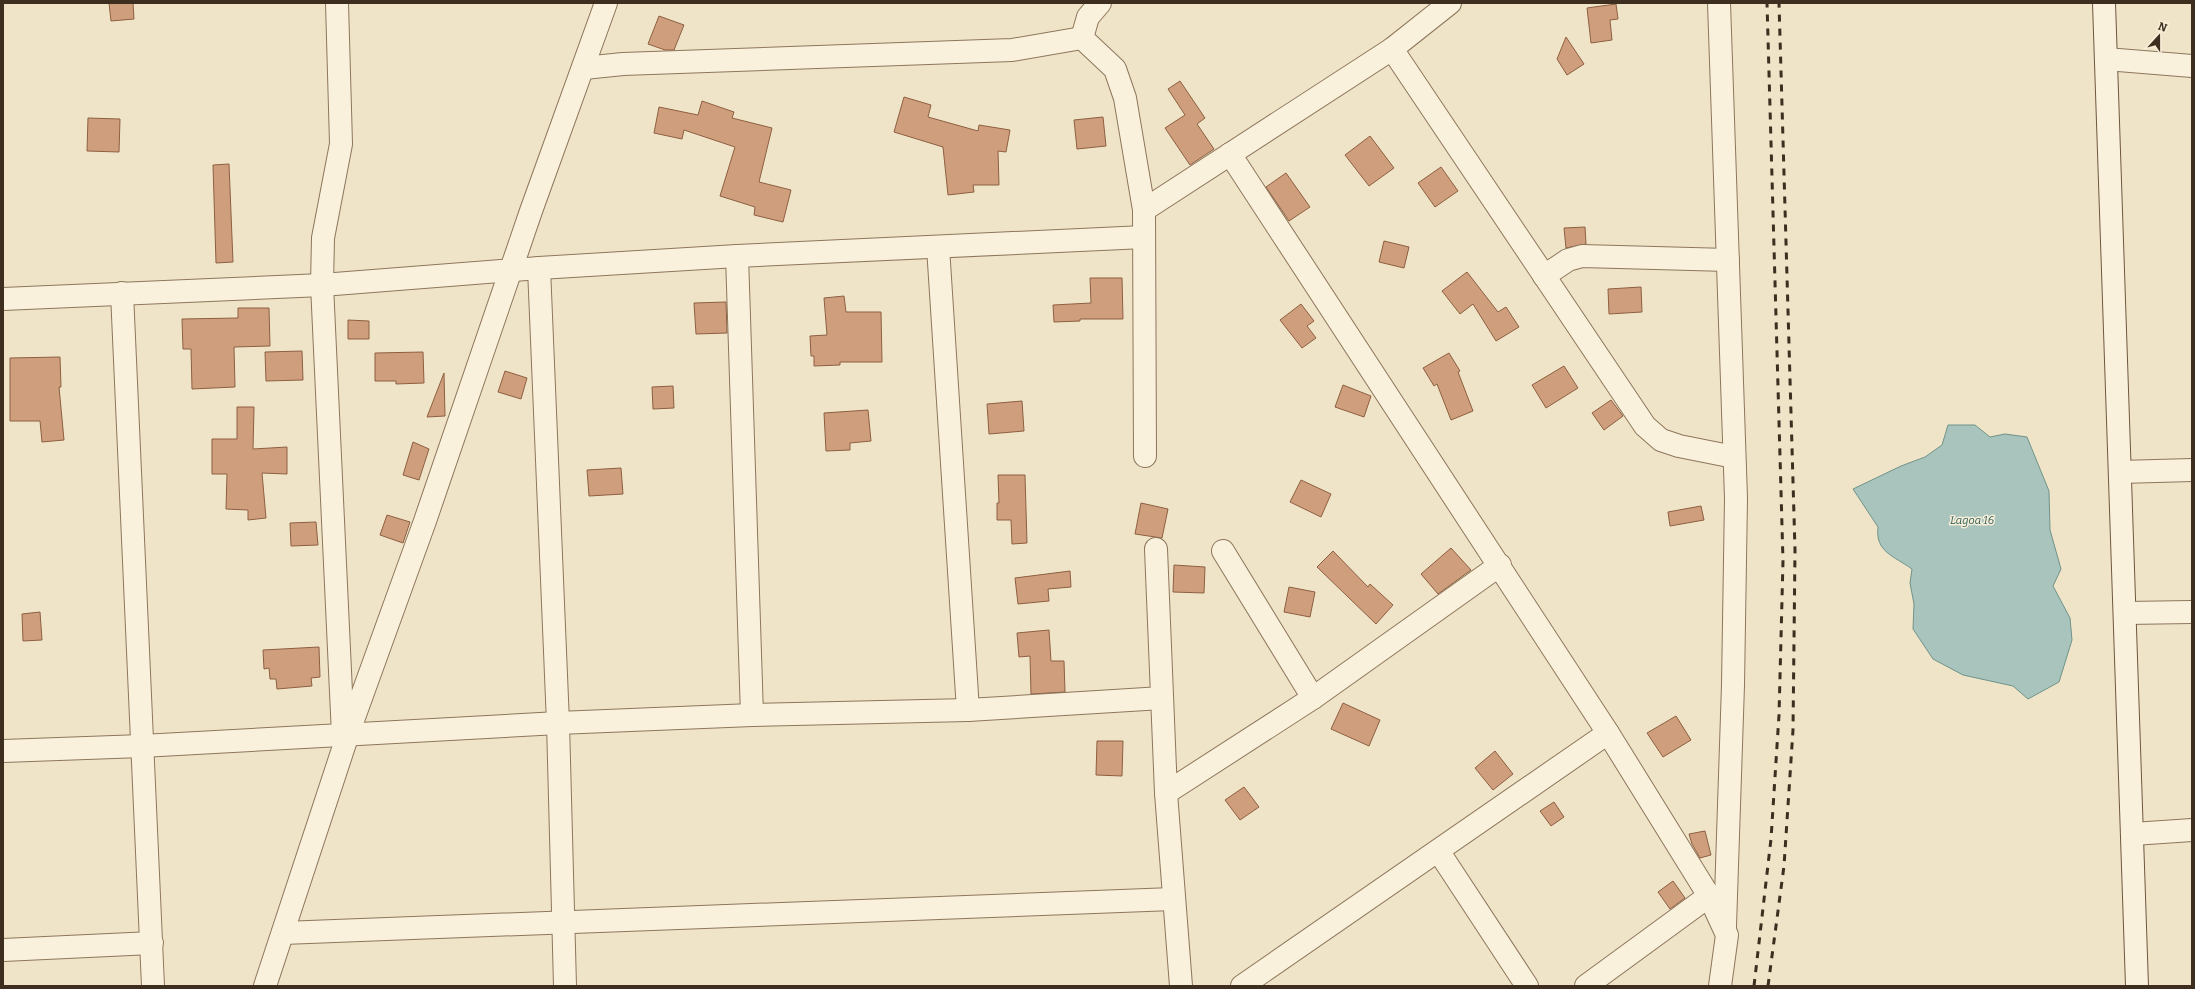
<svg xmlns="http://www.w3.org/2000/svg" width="2195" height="989" viewBox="0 0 2195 989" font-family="Bitter,serif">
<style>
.water{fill:#a9c4bc;stroke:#6f938a}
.building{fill:#cf9f7d;stroke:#8d5f41}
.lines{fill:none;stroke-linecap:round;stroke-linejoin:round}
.street-casing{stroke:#8d765c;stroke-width:24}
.secondary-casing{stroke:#6f573f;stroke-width:24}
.street{stroke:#faf1dc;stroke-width:22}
.secondary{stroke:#faf1dc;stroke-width:22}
.rail{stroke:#3d2e20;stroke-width:3;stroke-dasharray:7 7;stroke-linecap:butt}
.labels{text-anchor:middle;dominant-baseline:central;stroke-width:3;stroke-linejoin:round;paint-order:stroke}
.water-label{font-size:11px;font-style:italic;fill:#2f5d5a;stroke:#f7eed8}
</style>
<rect width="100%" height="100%" fill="#f0e4c8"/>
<path class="water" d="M1948 425H1975L1990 437 2005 434 2027 437 2049 491 2050 530 2061 569 2053 586 2070 618 2072 640 2059 682 2028 699 2013 686 1963 675 1933 659 1913 629 1914 604 1910 583 1912 569C1894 556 1875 552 1878 527L1853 489 1901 466 1925 457 1942 445Z"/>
<g class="building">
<polygon points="109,3 133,3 134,19 111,21"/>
<polygon points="1616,4 1618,19 1610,20 1612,40 1591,43 1587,8"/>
<polygon points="659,16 684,25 674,50 665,50 648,44"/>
<polygon points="1566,37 1584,64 1567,75 1557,59"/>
<polygon points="1180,81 1205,118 1197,124 1214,149 1190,165 1165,128 1185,115 1168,89"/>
<polygon points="904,97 931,105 928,117 978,131 979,125 1010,130 1006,152 998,151 999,185 973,185 974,192 948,195 943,147 894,132"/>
<polygon points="702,101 734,112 732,118 772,128 759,182 791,190 783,222 754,215 755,207 720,196 735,147 684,130 682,139 654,133 659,107 698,115"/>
<polygon points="1103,117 1106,146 1077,149 1074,120"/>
<polygon points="88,118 120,119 119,152 87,151"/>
<polygon points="1370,136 1394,168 1369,186 1345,155"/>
<polygon points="229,164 233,262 216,263 213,165"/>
<polygon points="1441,167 1458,191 1435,207 1418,183"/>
<polygon points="1286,173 1310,207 1289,221 1266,187"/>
<polygon points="1585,227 1586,244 1566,248 1564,228"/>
<polygon points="1384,241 1409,247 1404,268 1379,262"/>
<polygon points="1467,272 1498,312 1506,307 1519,327 1496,341 1473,304 1460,314 1442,291"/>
<polygon points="1090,278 1122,278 1123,319 1080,319 1080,321 1054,322 1053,305 1091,303"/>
<polygon points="1641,287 1642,312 1609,314 1608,289"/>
<polygon points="844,296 846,312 881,312 882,362 840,362 840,365 814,366 814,356 811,356 810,336 827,335 824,298"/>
<polygon points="726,302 727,333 696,334 694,303"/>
<polygon points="1301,304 1314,321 1307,326 1316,338 1302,348 1280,320"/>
<polygon points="238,308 269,308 270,346 234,347 235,387 192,389 191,349 183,349 182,319 238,318"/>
<polygon points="348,320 369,321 369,339 348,339"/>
<polygon points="302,351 303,380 266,381 265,352"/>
<polygon points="423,352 424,383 396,384 396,381 375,381 375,353"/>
<polygon points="1449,353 1460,371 1458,372 1473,411 1451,420 1437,384 1434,386 1423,368"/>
<polygon points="60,357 61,387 59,387 64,440 42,442 40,421 10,421 10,358"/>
<polygon points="1564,366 1578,388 1546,408 1532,385"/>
<polygon points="505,371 527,378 521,399 498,392"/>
<polygon points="444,373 445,416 427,417"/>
<polygon points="1343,385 1371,396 1364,417 1335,407"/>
<polygon points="673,386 674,408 653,409 652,387"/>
<polygon points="1611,400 1623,416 1604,430 1592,413"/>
<polygon points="1022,401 1024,431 989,434 987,404"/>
<polygon points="237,407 254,407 253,449 287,447 287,474 262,473 266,518 248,520 248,510 226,509 227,474 212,474 212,439 237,439"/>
<polygon points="868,410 871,441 850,443 850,450 826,451 824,413"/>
<polygon points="413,442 429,449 419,480 403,475"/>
<polygon points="621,468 623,494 589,496 587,470"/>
<polygon points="998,475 1025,475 1027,543 1012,544 1011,520 997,520 997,503 999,503"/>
<polygon points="1301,480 1331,494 1321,517 1290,502"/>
<polygon points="1141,503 1168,509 1162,538 1135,534"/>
<polygon points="1701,506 1704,520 1670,526 1668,512"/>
<polygon points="387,515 410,522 403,543 380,535"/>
<polygon points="316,522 318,545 291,546 290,523"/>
<polygon points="1451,548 1471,570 1438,594 1421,574"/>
<polygon points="1333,551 1368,587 1370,584 1393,605 1376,624 1317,567"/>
<polygon points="1174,565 1205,567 1204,593 1173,592"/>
<polygon points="1070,571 1071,587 1048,589 1049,601 1018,604 1015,578"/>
<polygon points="1289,587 1315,592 1310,617 1284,612"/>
<polygon points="40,612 42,640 23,641 22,614"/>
<polygon points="1049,630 1051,661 1064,661 1065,692 1031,694 1030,656 1019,657 1017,633"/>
<polygon points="319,647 320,677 311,678 312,686 277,689 276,679 270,679 269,668 264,669 263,650"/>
<polygon points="1343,703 1380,720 1369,746 1331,729"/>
<polygon points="1676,716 1691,740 1663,757 1647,733"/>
<polygon points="1097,741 1123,741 1122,776 1096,775"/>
<polygon points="1495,751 1513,774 1493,790 1475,768"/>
<polygon points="1244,787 1259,807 1240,820 1225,800"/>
<polygon points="1554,802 1564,817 1551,826 1540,811"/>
<polygon points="1705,831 1711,855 1700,858 1692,844 1689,834"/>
<polygon points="1673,881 1685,898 1670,909 1658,892"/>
</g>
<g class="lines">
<g class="street-casing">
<g id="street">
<polyline points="337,3 341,144 323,238 322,285 343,735"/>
<polyline points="1719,3 1736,498 1733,685 1725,926"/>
<polyline points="1082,38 1115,69 1125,98 1144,210 1145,456"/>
<polyline points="1082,38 1088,17 1100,3"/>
<polyline points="1392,49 1645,426 1661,440 1679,446 1734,457"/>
<polyline points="2106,59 2192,66"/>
<polyline points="584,68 623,64 1012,50 1082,38"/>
<polyline points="1230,154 1608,733 1709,896 1727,935 1720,986"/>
<polyline points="1144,210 1392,49 1450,3"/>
<polyline points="938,247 968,710"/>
<polyline points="737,256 752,715"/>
<polyline points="539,268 558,723 565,986"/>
<polyline points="1544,276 1568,260 1582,256 1728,260"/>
<polyline points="122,293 153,986"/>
<polyline points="3,299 322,285 539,268 737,256 1144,237"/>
<polyline points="2120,472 2192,470"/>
<polyline points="1156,549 1166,793 1181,986"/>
<polyline points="1223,551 1313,698"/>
<polyline points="2126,613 2192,612"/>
<polyline points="3,751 142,746 558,723 752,715 968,710 1162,698"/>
<polyline points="1166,793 1313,698 1500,565"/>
<polyline points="2133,834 2192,830"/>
<polyline points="1439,852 1527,986"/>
<polyline points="283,933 1173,899"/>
<polyline points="3,950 152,943"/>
<polyline points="265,986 348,734 425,521 531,211 606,3"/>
<polyline points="1242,986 1608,733"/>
<polyline points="1586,986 1709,896"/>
</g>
</g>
<g class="secondary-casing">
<polyline id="secondary" points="2104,3 2137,986"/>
</g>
<use href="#street" class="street"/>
<use href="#secondary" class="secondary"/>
<g class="rail">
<polyline points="1754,986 1771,839 1779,715 1783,561 1767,3"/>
<polyline points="1768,986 1784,866 1793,730 1795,550 1779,3"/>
</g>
</g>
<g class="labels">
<g class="water-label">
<text x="1972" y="520">Lagoa 16</text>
</g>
</g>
<rect width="2195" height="989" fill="none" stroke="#3d2e20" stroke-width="8"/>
<g transform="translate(2159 36) rotate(21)" stroke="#f7eed8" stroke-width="3" paint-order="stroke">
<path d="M0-3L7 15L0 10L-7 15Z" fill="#3d2e20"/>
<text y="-6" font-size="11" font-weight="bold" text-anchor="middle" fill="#3d2e20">N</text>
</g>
</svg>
